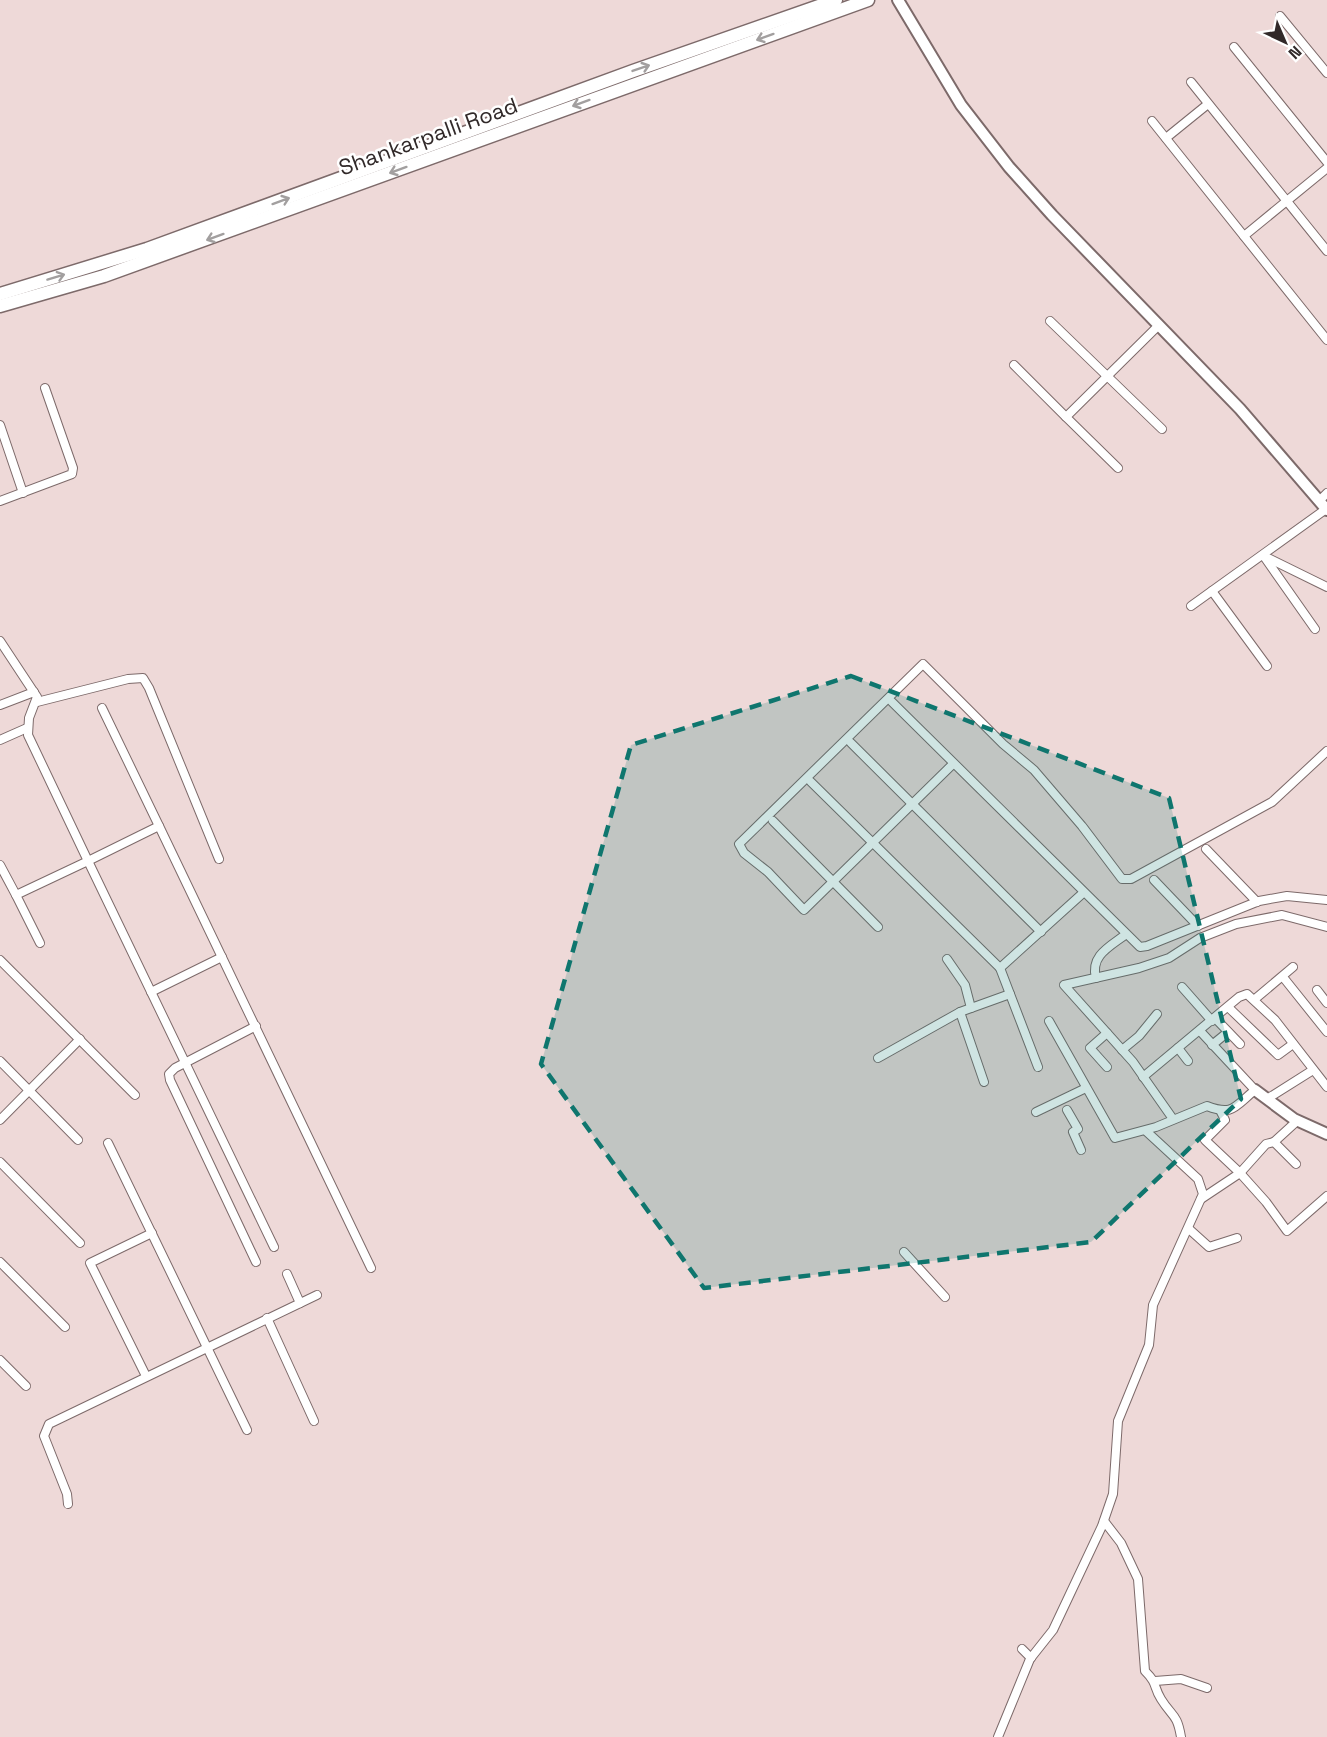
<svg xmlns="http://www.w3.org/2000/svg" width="1327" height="1737" viewBox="0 0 1327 1737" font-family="'Space Grotesk',sans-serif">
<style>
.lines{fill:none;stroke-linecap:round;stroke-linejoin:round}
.street-casing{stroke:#7d6a6a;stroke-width:10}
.secondary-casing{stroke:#7d6a6a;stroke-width:14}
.primary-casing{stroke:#7d6a6a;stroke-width:15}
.street{stroke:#fff;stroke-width:8}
.secondary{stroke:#fff;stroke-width:10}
.primary{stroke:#fff;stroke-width:12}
.oneway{stroke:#a29f9f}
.marked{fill:#0f766e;fill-opacity:0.2;stroke:#0f766e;stroke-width:4.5;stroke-dasharray:12 8;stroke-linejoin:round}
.labels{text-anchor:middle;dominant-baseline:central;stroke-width:5;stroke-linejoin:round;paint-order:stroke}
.street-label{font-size:22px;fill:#312929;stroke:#fff}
</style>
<rect width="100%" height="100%" fill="#eed9d8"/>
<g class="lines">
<g class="street-casing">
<g id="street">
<polyline points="1280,16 1327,73"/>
<polyline points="1234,47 1327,162"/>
<polyline points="1191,82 1327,251"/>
<polyline points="1152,121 1327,340"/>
<polyline points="1166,138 1208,104"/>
<polyline points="1244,236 1327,168"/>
<polyline points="1050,321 1162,429"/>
<polyline points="1014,365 1066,417"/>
<polyline points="0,425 23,493"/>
<polyline points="1118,468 1066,417 1159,325"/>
<polyline points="0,501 72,474 73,468 45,388"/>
<polyline points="1319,501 1327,493"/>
<polyline points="1263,555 1315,629"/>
<polyline points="1264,556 1327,587"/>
<polyline points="1212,591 1267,666"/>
<polyline points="1191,606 1326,509"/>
<polyline points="0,641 37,697 29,718 28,735 88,861 159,826 371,1268"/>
<polyline points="37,702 128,679 143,678 149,688 219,859"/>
<polyline points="892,702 1140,947 1147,946 1259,901 1287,896 1327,900"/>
<polyline points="0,705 34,692"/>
<polyline points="102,708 159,826"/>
<polyline points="0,740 27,728"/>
<polyline points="851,743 1041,932"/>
<polyline points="953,764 804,910 768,872 744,853 739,844 923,664 1003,744 1034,770 1082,826 1122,879 1131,879 1272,802 1327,751"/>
<polyline points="811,782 1000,968 1083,893"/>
<polyline points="773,821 878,927"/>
<polyline points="1206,849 1257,902"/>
<polyline points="0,865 16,895 88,861 274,1247"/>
<polyline points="1154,880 1198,926"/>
<polyline points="16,895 40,943"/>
<polyline points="947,959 965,985 971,1008"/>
<polyline points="0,960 135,1095"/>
<polyline points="1000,968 1038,1067"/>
<polyline points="1283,977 1327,1032"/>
<path d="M1096 978C1090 956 1109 947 1125 935"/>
<polyline points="1182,987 1212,1021"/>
<polyline points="1317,990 1327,1003"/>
<polyline points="151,992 222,957"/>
<polyline points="1255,999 1293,967"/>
<polyline points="1228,1007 1278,1055 1293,1044"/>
<polyline points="960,1012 984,1082"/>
<polyline points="1215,1018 1240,1044"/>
<path d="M1049 1021 1115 1138 1156 1127 1207 1106C1233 1116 1234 1107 1255 1090L1200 1031"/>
<polyline points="256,1026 175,1068 169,1074 170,1080 256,1262"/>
<polyline points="1212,1045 1228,1032"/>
<polyline points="1178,1048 1188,1061"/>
<polyline points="1122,1050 1139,1036 1157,1014"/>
<polyline points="878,1058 960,1012 1010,994"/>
<polyline points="0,1061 78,1140"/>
<polyline points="1107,1067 1090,1048 1107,1033"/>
<polyline points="1143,1077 1239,997 1247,994 1275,1020 1327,1087"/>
<polyline points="1267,1099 1313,1070"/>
<polyline points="1067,1110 1078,1129 1073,1132 1081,1150"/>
<polyline points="1036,1112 1086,1088"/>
<polyline points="1221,1112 1225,1120 1205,1140 1240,1173 1266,1144 1274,1142 1296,1164"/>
<polyline points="1173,1119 1133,1062 1064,985 1139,968 1169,958 1200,938 1236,924 1282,915 1327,927"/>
<polyline points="0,1120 80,1039"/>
<polyline points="1274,1142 1297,1121"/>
<polyline points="108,1143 247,1430"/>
<polyline points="0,1162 80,1243"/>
<polyline points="1201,1199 1240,1173 1266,1202 1287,1231 1327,1196"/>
<polyline points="1189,1229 1209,1247 1237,1238"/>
<polyline points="904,1252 945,1297"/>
<polyline points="0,1262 65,1327"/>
<polyline points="287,1274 300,1303"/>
<polyline points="267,1318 314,1421"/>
<polyline points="0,1360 26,1386"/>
<polyline points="146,1376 90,1263 152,1233"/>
<polyline points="68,1504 67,1494 44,1436 49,1424 317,1295"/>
<path d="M1104 1521 1121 1543 1138 1579 1145 1671C1158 1684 1153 1686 1161 1699 1172 1717 1177 1713 1181 1737"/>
<polyline points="1022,1649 1031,1658"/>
<polyline points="1155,1681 1181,1679 1207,1688"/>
<polyline points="998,1737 1030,1659 1053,1630 1102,1526 1113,1494 1118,1421 1149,1345 1153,1305 1203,1194 1198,1179 1146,1131"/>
</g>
</g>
<g class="secondary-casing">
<g id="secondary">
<polyline points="898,0 961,105 1009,167 1052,215 1240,409 1327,510"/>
<polyline points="1255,1090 1294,1119 1327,1134"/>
</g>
</g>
<g class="primary-casing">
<g id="primary">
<polyline points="0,294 147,249 633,71 836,0"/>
<polyline points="0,306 104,276 868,0"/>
</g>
</g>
<use href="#street" class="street"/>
<use href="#secondary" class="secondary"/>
<use href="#primary" class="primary"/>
</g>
<defs><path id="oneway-shaft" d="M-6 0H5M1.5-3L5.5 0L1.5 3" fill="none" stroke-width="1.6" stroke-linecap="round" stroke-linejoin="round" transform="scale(1.5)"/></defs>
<g class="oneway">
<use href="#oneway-shaft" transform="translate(765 37) rotate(160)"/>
<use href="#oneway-shaft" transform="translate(641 68) rotate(-19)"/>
<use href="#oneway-shaft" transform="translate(581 103) rotate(160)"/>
<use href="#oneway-shaft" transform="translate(398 170) rotate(160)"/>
<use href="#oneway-shaft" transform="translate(281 201) rotate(-20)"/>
<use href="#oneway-shaft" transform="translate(215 237) rotate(160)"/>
<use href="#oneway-shaft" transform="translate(56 277) rotate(-17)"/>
</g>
<path class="marked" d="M851 676 1169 798 1241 1099 1091 1242 704 1288 541 1064 631 745Z"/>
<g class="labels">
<g class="street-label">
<text transform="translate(428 136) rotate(-20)">Shankarpalli Road</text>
</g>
</g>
<g transform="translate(1285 42) rotate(136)" stroke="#ffffff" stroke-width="4.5" paint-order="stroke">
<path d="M0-4.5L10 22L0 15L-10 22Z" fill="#312929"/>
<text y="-9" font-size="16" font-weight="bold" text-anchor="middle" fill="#312929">N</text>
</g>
</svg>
